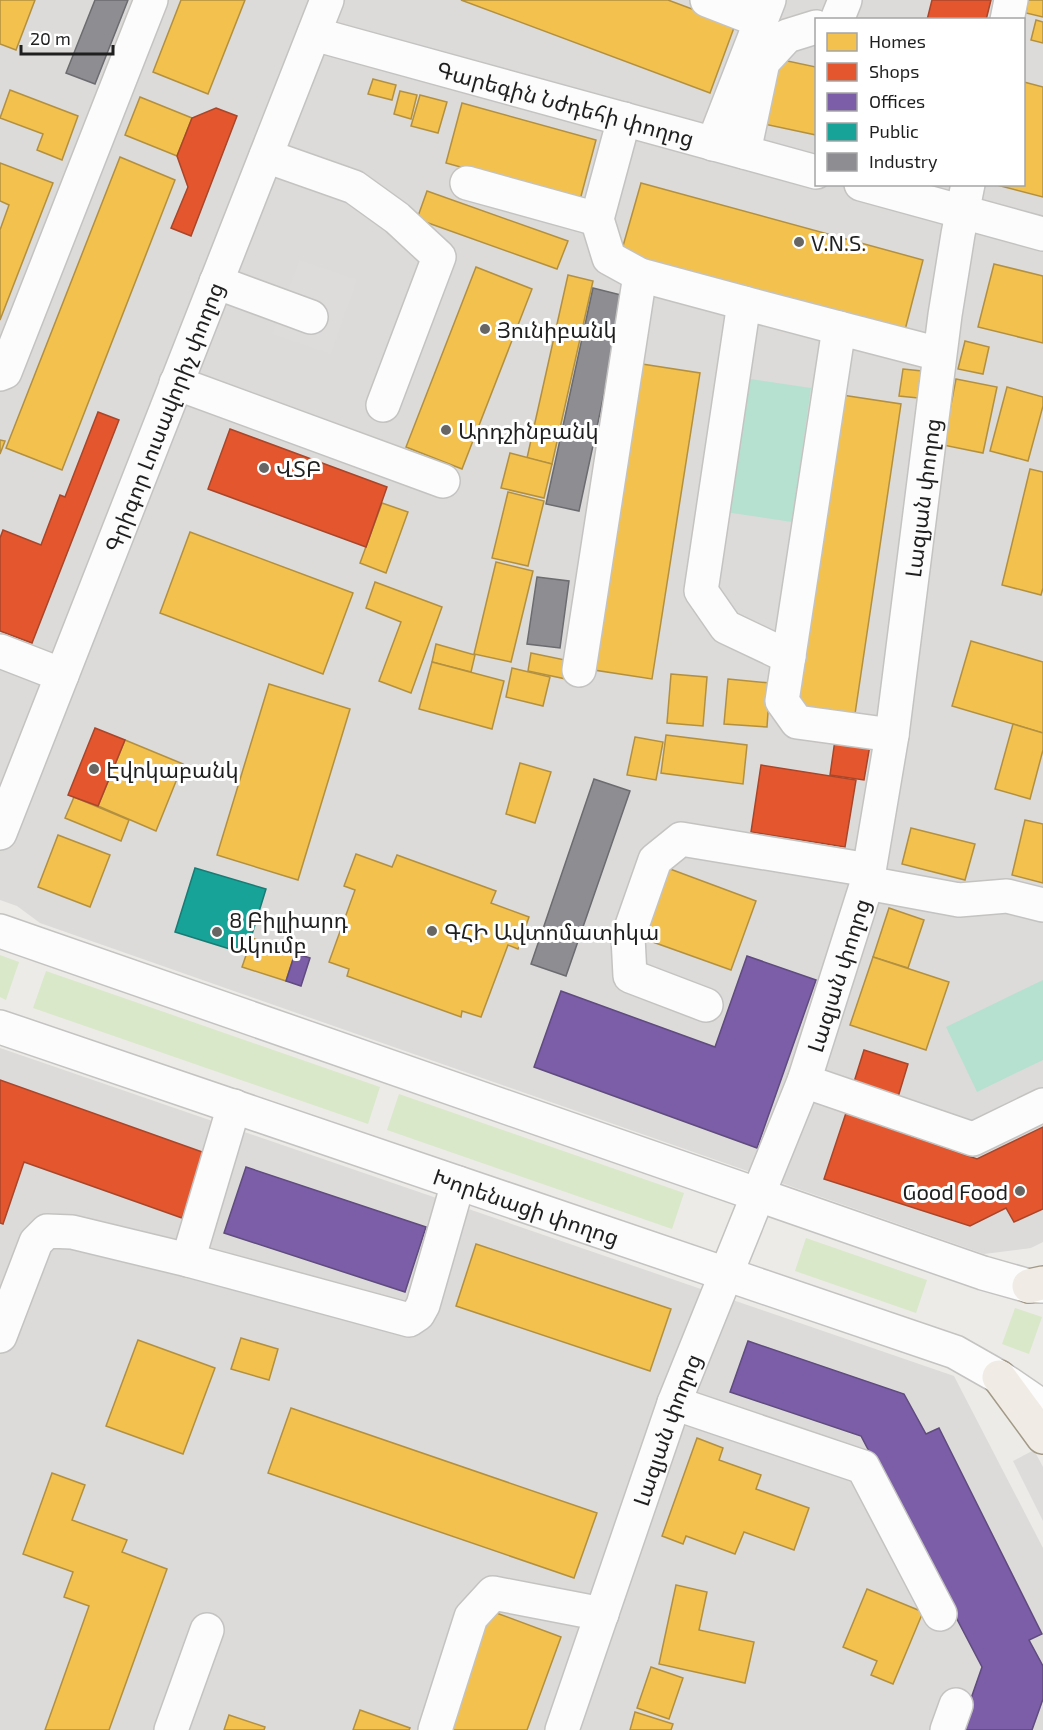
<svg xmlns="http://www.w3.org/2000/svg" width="1043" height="1730" viewBox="0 0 1043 1730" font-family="'Exo 2','Noto Sans Armenian',sans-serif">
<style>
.residential{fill:#dcdbd9;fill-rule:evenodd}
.grass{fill:#d9e8c9}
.pitch{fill:#b6e1d0}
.parking{fill:#dddcdb}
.homes{fill:#f2c14e;stroke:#b39040;stroke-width:1.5}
.shops{fill:#e4572e;stroke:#a9462a;stroke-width:1.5}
.offices{fill:#7b5ea7;stroke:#5f4b7e;stroke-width:1.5}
.public{fill:#17a398;stroke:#197b74;stroke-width:1.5}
.industry{fill:#8d8d92;stroke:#6c6c70;stroke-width:1.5}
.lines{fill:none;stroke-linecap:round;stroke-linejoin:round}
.minor-casing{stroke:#c4c3c2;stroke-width:36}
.major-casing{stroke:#a29986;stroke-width:36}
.minor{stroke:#fcfcfc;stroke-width:33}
.major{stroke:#f0ece5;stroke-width:33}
.poi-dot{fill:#676665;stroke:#fff;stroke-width:2}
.labels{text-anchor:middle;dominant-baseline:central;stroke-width:6;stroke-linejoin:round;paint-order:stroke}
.street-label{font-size:22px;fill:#1f1f1f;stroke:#fff}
.poi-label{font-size:22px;fill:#1f1f1f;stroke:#fff;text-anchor:start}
</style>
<rect width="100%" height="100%" fill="#edebe8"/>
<g class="residential">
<path d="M0 0H1043V1242L1031 1248 984 1254 40 923 17 906 0 900ZM816 20H1024V184H816Z"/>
<polygon points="0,1048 954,1376 1043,1548 1043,1730 0,1730"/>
</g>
<g class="grass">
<polygon points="0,955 19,962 6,1000 0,997"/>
<polygon points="46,971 380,1087 368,1124 33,1008"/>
<polygon points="399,1094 684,1193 672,1229 387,1130"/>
<polygon points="806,1238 927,1280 916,1313 795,1271"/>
<polygon points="1015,1308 1042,1317 1029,1354 1002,1344"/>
</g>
<g class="pitch">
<polygon points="744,378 811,388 792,522 725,512"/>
<polygon points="1043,980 1043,1060 977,1092 946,1027"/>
</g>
<g class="parking">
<polygon points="299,260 357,280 331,354 272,334"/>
<polygon points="1034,1450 1043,1467 1043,1521 1013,1461"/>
</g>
<g class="homes">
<polygon points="0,0 35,0 16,50 0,44"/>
<polygon points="181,0 245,0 208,94 153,72"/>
<polygon points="461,0 668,0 735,25 710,93"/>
<polygon points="1028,0 1043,0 1043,17 1026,13"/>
<polygon points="1036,20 1043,22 1043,43 1031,40"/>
<polygon points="778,59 816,67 816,135 764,124"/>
<polygon points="373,79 396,85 392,100 368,94"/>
<polygon points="1024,82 1043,87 1043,197 993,184 1024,184"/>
<polygon points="10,90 78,116 62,160 37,150 43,134 0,118"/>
<polygon points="400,91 417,95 411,119 394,114"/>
<polygon points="420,95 447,102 438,133 411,126"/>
<polygon points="140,97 192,118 177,156 125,135"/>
<polygon points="462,103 596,140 580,200 446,163"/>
<polygon points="120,157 175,180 62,470 6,448"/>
<polygon points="0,163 53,183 0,320 0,230 9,205 0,201"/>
<polygon points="641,183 923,260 905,330 621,253"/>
<polygon points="427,191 568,241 557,269 417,219"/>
<polygon points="994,264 1043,276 1043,343 978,327"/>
<polygon points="476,267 532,289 462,469 406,447"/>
<polygon points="568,275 593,281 552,464 527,458"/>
<polygon points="965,341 989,347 983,374 958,369"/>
<polygon points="642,364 700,373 652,679 594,670"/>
<polygon points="903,369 922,371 918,398 899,396"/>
<polygon points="956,379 997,387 983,453 943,445"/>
<polygon points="1007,387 1043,397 1043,406 1028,461 990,451"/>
<polygon points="842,395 901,404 855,714 796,705"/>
<polygon points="0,440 5,441 0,454"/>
<polygon points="510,453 552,464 544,498 501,488"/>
<polygon points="1030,469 1043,472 1043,588 1041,595 1002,585"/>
<polygon points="508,492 544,501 528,566 492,558"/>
<polygon points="382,503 408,512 386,573 360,563"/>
<polygon points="190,532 353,593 323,674 160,613"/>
<polygon points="496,562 533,571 511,662 474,654"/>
<polygon points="375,582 442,607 411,693 379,681 401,622 366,608"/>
<polygon points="971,641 1043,662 1043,733 952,706"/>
<polygon points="436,644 475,655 471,672 432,662"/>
<polygon points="531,653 570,661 566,679 528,671"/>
<polygon points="432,662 504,681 492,729 419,709"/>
<polygon points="512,668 550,677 543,706 506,697"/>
<polygon points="671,674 707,677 703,726 667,723"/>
<polygon points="728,679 770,683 767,727 724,724"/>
<polygon points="269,684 350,709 298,880 217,855"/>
<polygon points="1013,724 1043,733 1043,750 1030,799 995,789"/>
<polygon points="666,735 747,745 743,784 661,773"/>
<polygon points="635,737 663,742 656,780 627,775"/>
<polygon points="125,740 183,764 156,831 98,806"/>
<polygon points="520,763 551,772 535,823 506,814"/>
<polygon points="74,797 129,820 121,841 65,818"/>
<polygon points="1025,820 1043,824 1043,883 1012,875"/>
<polygon points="911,828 975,844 965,880 902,864"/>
<polygon points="58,835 110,855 90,907 38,887"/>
<polygon points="356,854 392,867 397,855 496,891 491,903 529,917 518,949 508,945 481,1017 462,1011 461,1017 347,976 349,969 329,962 355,890 344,886"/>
<polygon points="662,866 756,901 731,970 636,936"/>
<polygon points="889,908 924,920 908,968 873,957"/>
<polygon points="252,938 295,953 286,981 242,967"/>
<polygon points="873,957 949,982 926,1050 850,1025"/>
<polygon points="476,1244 671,1309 650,1371 456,1306"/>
<polygon points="241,1338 278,1349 269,1380 231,1369"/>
<polygon points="138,1340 215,1368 183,1454 106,1426"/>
<polygon points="291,1408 597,1513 574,1578 268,1473"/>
<polygon points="697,1438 723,1448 719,1460 761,1475 756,1489 809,1508 794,1550 744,1532 735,1554 686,1536 683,1544 662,1536"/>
<polygon points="52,1473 85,1485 72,1520 127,1540 122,1552 167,1569 109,1730 45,1730 89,1606 64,1597 73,1572 23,1554"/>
<polygon points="676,1585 707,1592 699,1630 754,1642 745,1683 659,1664"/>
<polygon points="867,1589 923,1612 893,1684 871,1675 877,1661 843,1647"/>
<polygon points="491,1611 561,1637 527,1730 448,1730"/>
<polygon points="651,1667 683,1678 669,1719 637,1708"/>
<polygon points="360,1710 410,1728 409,1730 353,1730"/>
<polygon points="635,1712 673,1724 671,1730 630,1730"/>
<polygon points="229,1715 265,1727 264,1730 224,1730"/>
</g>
<g class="shops">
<polygon points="932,0 991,0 986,20 927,20"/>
<polygon points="216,108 237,116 191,236 171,228 188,187 177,156 192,118"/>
<polygon points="98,412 119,420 32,643 0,631 0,538 3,530 41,545 60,495 65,497"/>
<polygon points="230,429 387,487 366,547 208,489"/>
<polygon points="95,728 125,740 98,806 68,795"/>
<polygon points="835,740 870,745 864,780 830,775"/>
<polygon points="761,765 856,780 845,847 751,832"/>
<polygon points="864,1050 908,1064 898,1097 854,1082"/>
<polygon points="0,1080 205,1153 182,1218 24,1162 3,1224 0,1223"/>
<polygon points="846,1113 977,1159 1043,1127 1043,1209 1014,1222 1006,1208 970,1226 824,1179"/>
</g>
<g class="offices">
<polygon points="295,953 310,958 301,986 286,981"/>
<polygon points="747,956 816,980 757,1148 534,1067 561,991 715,1047"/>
<polygon points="246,1167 426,1227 405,1292 224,1233"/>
<polygon points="748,1341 904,1394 926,1434 939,1428 1042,1634 1029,1640 1043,1666 1043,1699 1032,1730 960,1730 982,1667 861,1436 730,1392"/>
</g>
<polygon class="public" points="195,868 266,889 246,954 175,932"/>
<g class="industry">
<polygon points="95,0 128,0 95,84 66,73"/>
<polygon points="593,288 625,296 579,511 546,504"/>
<polygon points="537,577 569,581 560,648 527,644"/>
<polygon points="594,779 630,791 566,976 531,964"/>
</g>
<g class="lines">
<g class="minor-casing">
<g id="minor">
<polyline points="707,0 761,21"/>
<polyline points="837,20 845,0"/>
<polyline points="1007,20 1011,0"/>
<path id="s1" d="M314 34 816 172"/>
<polyline points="624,119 597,219 609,258 640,275 744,303"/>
<polyline points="713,144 769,0"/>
<polyline points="744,152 763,62 787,36 816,27"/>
<polyline points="266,156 354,187 397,218 439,257 383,405"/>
<polyline points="467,183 597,219"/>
<polyline points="861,184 1043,234"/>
<polyline points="216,282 311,317"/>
<polyline points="0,374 5,372 151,0"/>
<polyline points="176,383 443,481"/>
<polyline points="0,651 62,675"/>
<polyline points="789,657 726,627 701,591 744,303 839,328"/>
<polyline points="579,670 640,275"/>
<polyline points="892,735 797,722 782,701 839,328 939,354"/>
<path id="s2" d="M0 833 327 0"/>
<polyline points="867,883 959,900 1007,896 1043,905"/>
<polyline points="0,931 983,1273 1029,1286 1043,1286"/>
<polyline points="706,1005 630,976 628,937 655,860 681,839 869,870"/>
<path id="s3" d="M0 1027 955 1352 999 1377 1043 1407"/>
<polyline points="804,1081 973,1139 1043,1105"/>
<polyline points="188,1260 234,1106"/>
<polyline points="0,1336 36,1242 47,1231 72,1232 188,1260 409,1320 418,1314 423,1305 458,1183"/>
<polyline points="674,1403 863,1467 940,1614"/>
<polyline points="171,1730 207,1630"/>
<polyline points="435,1730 471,1617 493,1593 602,1614"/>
<path id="s4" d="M562 1730 674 1403 804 1081 867 883 892 735 945 315 958 234 968 184"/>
<polyline points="947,1730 956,1705"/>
</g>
</g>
<g class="major-casing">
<g id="major">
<polyline points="1029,1286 1043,1283"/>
<polyline points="999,1377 1043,1437"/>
</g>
</g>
<use href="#minor" class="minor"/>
<use href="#major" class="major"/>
</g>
<g class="poi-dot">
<circle cx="799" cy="242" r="6"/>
<circle cx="485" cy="329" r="6"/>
<circle cx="446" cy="430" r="6"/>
<circle cx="264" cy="468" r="6"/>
<circle cx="94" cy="769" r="6"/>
<circle cx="432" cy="931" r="6"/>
<circle cx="217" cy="932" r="6"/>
<circle cx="1020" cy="1191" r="6"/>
</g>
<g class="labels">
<g class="street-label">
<text stroke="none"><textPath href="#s1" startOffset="261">Գարեգին Նժդեհի փողոց</textPath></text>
<text stroke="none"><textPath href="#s2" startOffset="447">Գրիգոր Լուսավորիչ փողոց</textPath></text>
<text stroke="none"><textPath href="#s4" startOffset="1290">Լազյան փողոց</textPath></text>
<text stroke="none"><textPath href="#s4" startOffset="804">Լազյան փողոց</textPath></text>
<text stroke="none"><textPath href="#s3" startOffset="556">Խորենացի փողոց</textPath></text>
<text stroke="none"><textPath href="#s4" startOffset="318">Լազյան փողոց</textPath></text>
</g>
<g class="poi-label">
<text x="811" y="242">V.N.S.</text>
<text x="497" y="329">Յունիբանկ</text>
<text x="458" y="430">Արդշինբանկ</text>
<text x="276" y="468">ՎՏԲ</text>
<text x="106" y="769">Էվոկաբանկ</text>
<text x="229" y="919">8 Բիլլիարդ<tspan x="229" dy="25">Ակումբ</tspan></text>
<text x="444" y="931">ԳՀԻ Ավտոմատիկա</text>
<text x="1008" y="1191" text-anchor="end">Good Food</text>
</g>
</g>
<rect x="815" y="18" width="210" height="168" fill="#ffffff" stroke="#a5a5a5" stroke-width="1.5"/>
<rect x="827" y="33" width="30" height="18" fill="#f2c14e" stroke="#a5a5a5" stroke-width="1.5"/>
<text x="869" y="48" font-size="18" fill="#1f1f1f">Homes</text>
<rect x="827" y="63" width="30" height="18" fill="#e4572e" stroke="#a5a5a5" stroke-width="1.5"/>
<text x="869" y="78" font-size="18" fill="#1f1f1f">Shops</text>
<rect x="827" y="93" width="30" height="18" fill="#7b5ea7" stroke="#a5a5a5" stroke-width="1.5"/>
<text x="869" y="108" font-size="18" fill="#1f1f1f">Offices</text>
<rect x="827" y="123" width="30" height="18" fill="#17a398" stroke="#a5a5a5" stroke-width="1.5"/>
<text x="869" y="138" font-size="18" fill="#1f1f1f">Public</text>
<rect x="827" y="153" width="30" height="18" fill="#8d8d92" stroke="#a5a5a5" stroke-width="1.5"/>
<text x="869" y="168" font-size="18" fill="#1f1f1f">Industry</text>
<path d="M21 45v9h92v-9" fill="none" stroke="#1f1f1f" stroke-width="3"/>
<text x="30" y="45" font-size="18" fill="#1f1f1f" stroke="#ffffff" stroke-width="4.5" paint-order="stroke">20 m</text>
</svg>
